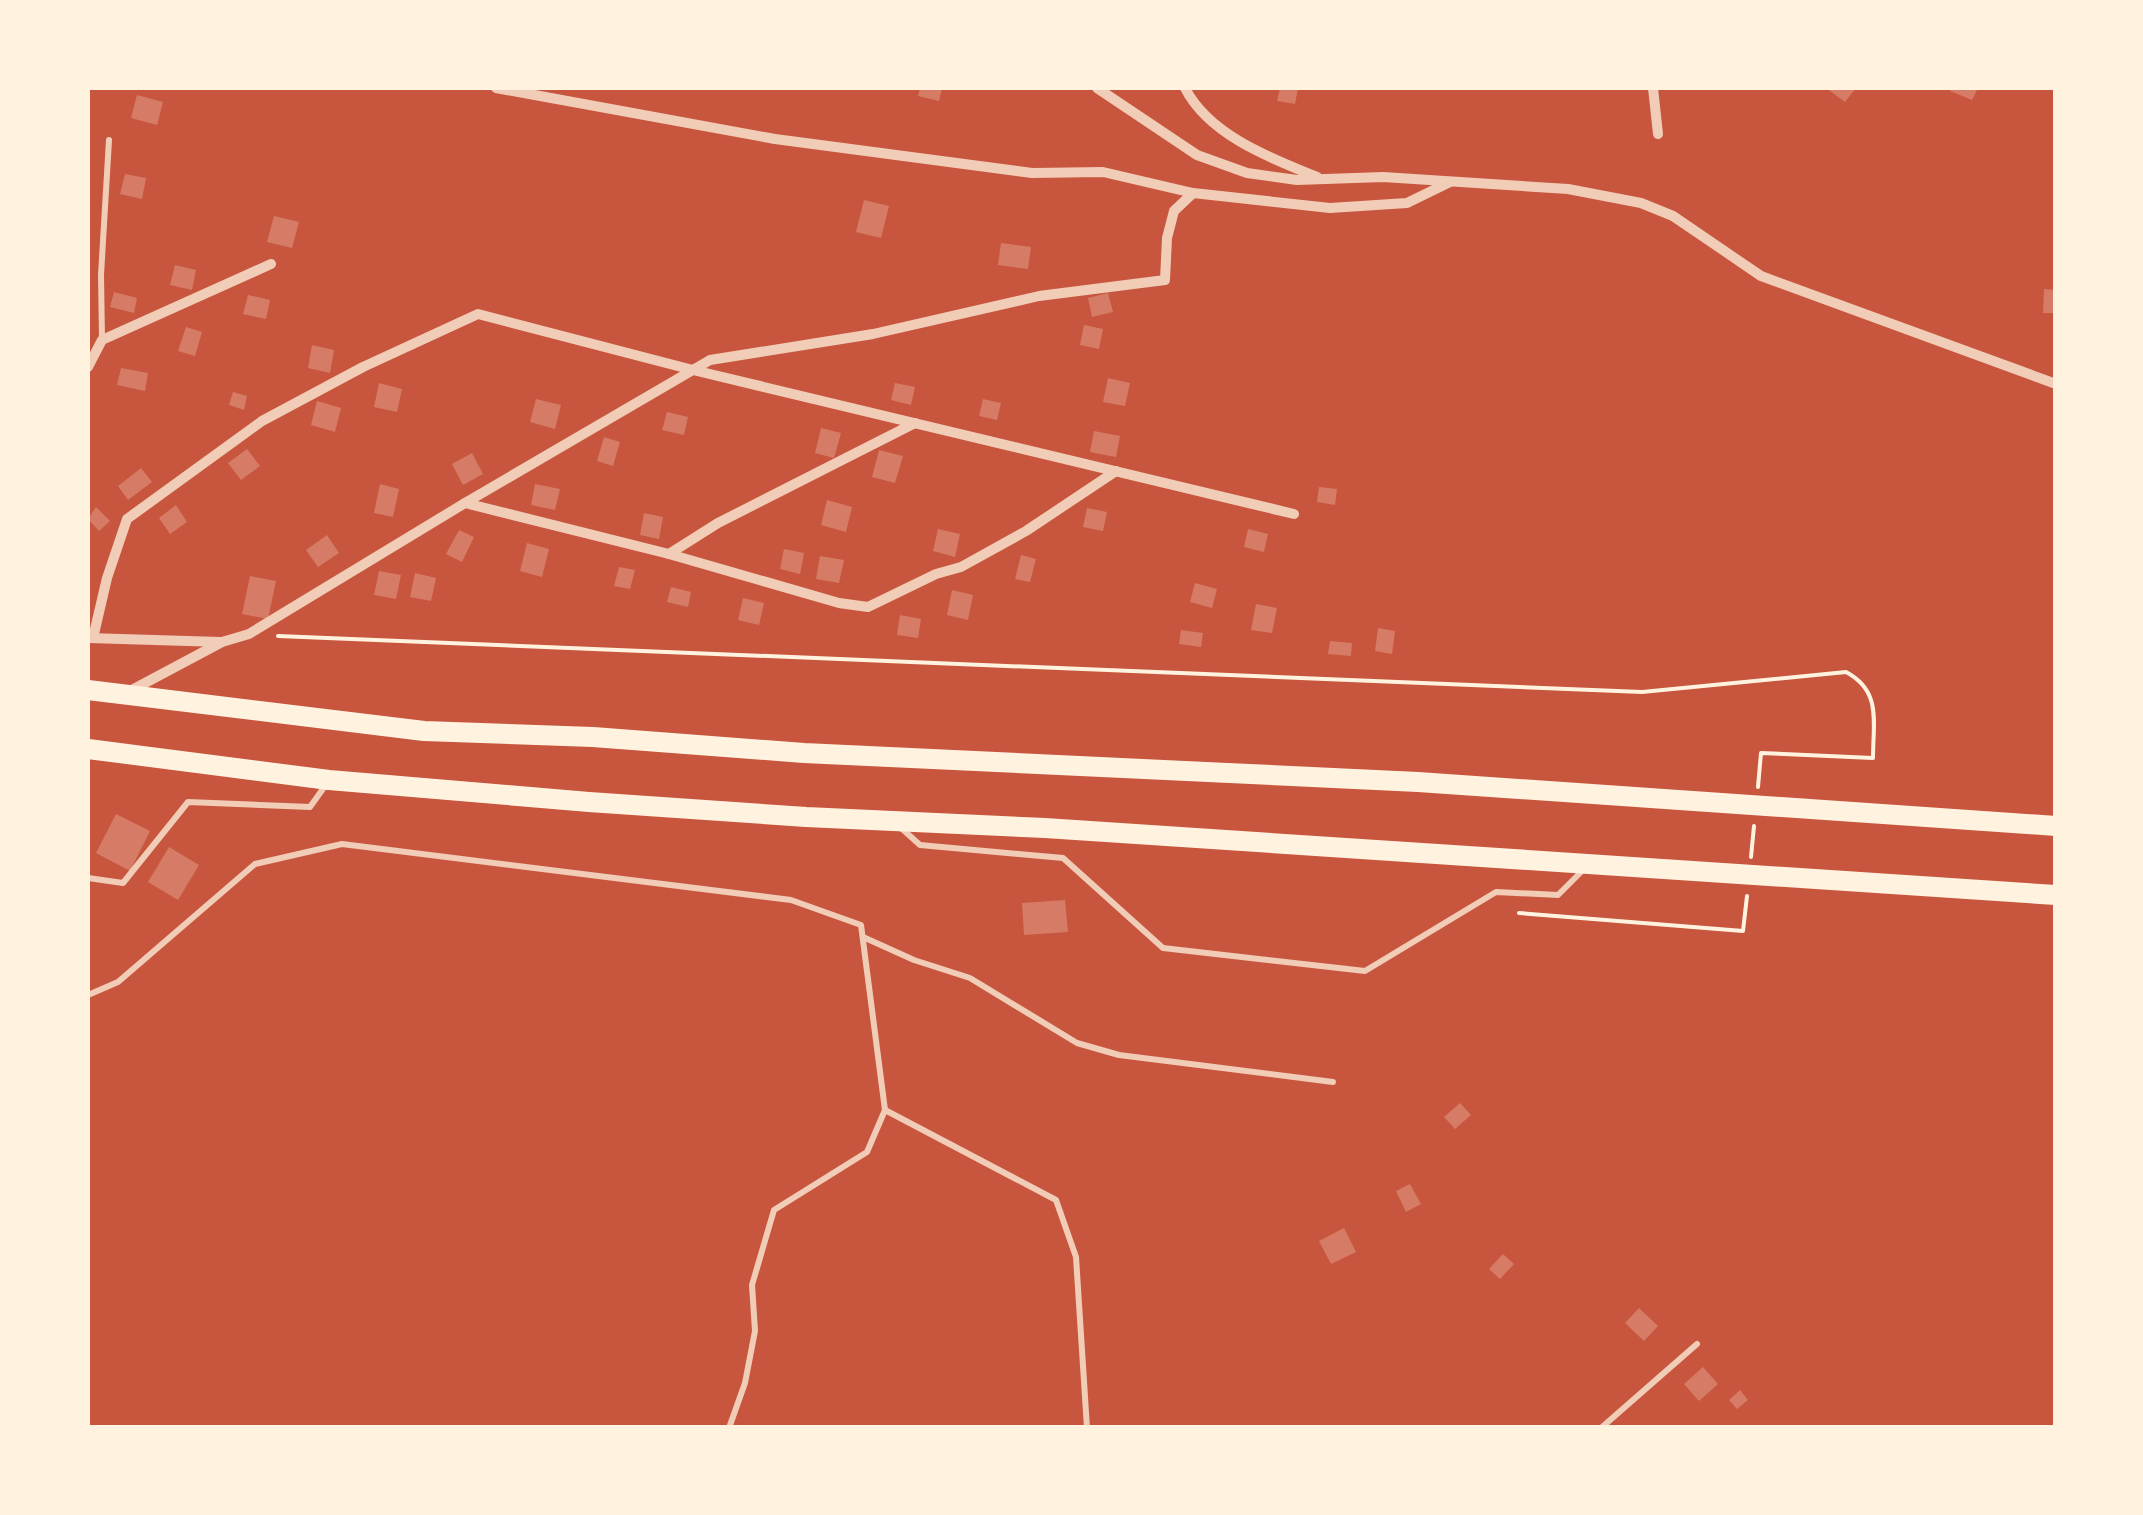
<svg xmlns="http://www.w3.org/2000/svg" width="2143" height="1515" viewBox="0 0 2143 1515" font-family="'Roboto Serif',serif">
<style>
.building{fill:#d67c66}
.lines{fill:none;stroke-linecap:round;stroke-linejoin:round}
.path{stroke:#fff3e0;stroke-width:4}
.service{stroke:#f1ccb7;stroke-width:6}
.minor{stroke:#f1ccb7;stroke-width:10}
.trunk{stroke:#fff3e0;stroke-width:20}
</style>
<rect width="100%" height="100%" fill="#c8553d"/>
<g class="building">
<polygon points="920,88 942,88 939,101 918,96"/>
<polygon points="1280,88 1298,88 1295,104 1277,101"/>
<polygon points="1826,88 1856,88 1845,102"/>
<polygon points="1951,88 1978,88 1972,100 1950,91"/>
<polygon points="137,95 163,102 157,125 131,118"/>
<polygon points="125,174 146,178 142,199 120,194"/>
<polygon points="864,200 889,206 881,238 856,232"/>
<polygon points="274,216 299,222 292,248 267,242"/>
<polygon points="1001,243 1031,247 1028,269 998,265"/>
<polygon points="175,265 196,270 192,290 170,285"/>
<polygon points="2044,289 2056,290 2056,313 2043,313"/>
<polygon points="114,292 137,298 134,313 110,307"/>
<polygon points="1108,293 1113,312 1092,317 1088,298"/>
<polygon points="248,295 270,300 266,319 243,314"/>
<polygon points="1084,325 1103,329 1099,349 1080,345"/>
<polygon points="186,327 202,332 195,356 178,351"/>
<polygon points="312,345 334,350 330,373 308,368"/>
<polygon points="121,368 148,373 145,391 117,385"/>
<polygon points="1108,378 1130,383 1125,406 1103,402"/>
<polygon points="379,383 402,389 397,412 374,407"/>
<polygon points="895,383 915,387 911,405 891,400"/>
<polygon points="233,392 247,396 244,410 229,405"/>
<polygon points="536,399 561,405 555,429 530,422"/>
<polygon points="983,399 1001,403 997,420 979,416"/>
<polygon points="317,401 341,408 335,432 311,425"/>
<polygon points="667,412 688,417 684,435 662,430"/>
<polygon points="821,428 841,433 834,458 815,453"/>
<polygon points="1094,431 1120,436 1116,457 1090,452"/>
<polygon points="604,437 620,442 613,466 597,461"/>
<polygon points="247,449 260,466 241,480 228,463"/>
<polygon points="879,450 903,456 895,483 872,477"/>
<polygon points="472,453 483,474 463,485 452,464"/>
<polygon points="141,468 152,482 128,500 118,486"/>
<polygon points="380,484 399,489 393,517 374,513"/>
<polygon points="535,484 560,489 555,510 531,505"/>
<polygon points="1319,487 1337,489 1335,505 1317,502"/>
<polygon points="827,500 852,507 846,532 821,525"/>
<polygon points="176,505 187,522 170,534 159,518"/>
<polygon points="96,507 110,521 99,531 88,519"/>
<polygon points="1087,508 1107,512 1103,531 1083,527"/>
<polygon points="644,513 663,517 659,539 640,535"/>
<polygon points="938,529 960,534 955,557 933,551"/>
<polygon points="1248,529 1268,534 1264,552 1244,547"/>
<polygon points="459,530 474,537 462,562 446,554"/>
<polygon points="327,535 339,553 318,567 306,550"/>
<polygon points="527,543 549,549 542,577 520,571"/>
<polygon points="784,549 804,553 800,574 780,569"/>
<polygon points="1021,555 1036,559 1030,582 1015,579"/>
<polygon points="820,556 844,560 839,583 816,579"/>
<polygon points="619,567 635,570 630,589 614,586"/>
<polygon points="379,571 401,575 396,599 374,595"/>
<polygon points="415,573 436,578 431,601 410,597"/>
<polygon points="250,576 276,581 268,619 242,614"/>
<polygon points="1195,583 1217,589 1212,608 1190,602"/>
<polygon points="671,587 691,592 688,607 667,602"/>
<polygon points="952,590 973,595 968,620 947,615"/>
<polygon points="743,598 764,603 759,625 738,620"/>
<polygon points="1256,604 1277,608 1272,633 1251,630"/>
<polygon points="900,615 921,619 918,638 897,635"/>
<polygon points="1378,628 1395,631 1392,654 1375,651"/>
<polygon points="1181,630 1203,633 1201,647 1179,644"/>
<polygon points="1330,641 1352,643 1351,656 1328,654"/>
<polygon points="116,814 150,831 130,871 96,853"/>
<polygon points="169,847 199,865 178,900 148,882"/>
<polygon points="1065,900 1068,932 1024,935 1022,903"/>
<polygon points="1460,1103 1471,1115 1455,1129 1444,1117"/>
<polygon points="1410,1184 1421,1204 1406,1212 1396,1191"/>
<polygon points="1344,1228 1356,1252 1331,1264 1319,1241"/>
<polygon points="1503,1254 1514,1264 1500,1279 1489,1269"/>
<polygon points="1639,1308 1658,1326 1644,1341 1625,1323"/>
<polygon points="1703,1367 1718,1384 1699,1401 1684,1384"/>
<polygon points="1740,1390 1748,1400 1737,1409 1729,1400"/>
</g>
<g class="lines">
<g class="path">
<path d="M278 636 1642 692 1846 672C1882 691 1873 722 1873 758L1761 753 1758 787"/>
<polyline points="1751,857 1754,826"/>
<polyline points="1519,913 1743,931 1747,896"/>
</g>
<g class="service">
<polyline points="102,339 101,275 109,140"/>
<polyline points="900,827 920,845 1063,858 1163,948 1365,971 1496,892 1558,895 1582,871"/>
<polyline points="88,878 123,883 188,802 310,807 325,786"/>
<polyline points="863,937 914,960 970,978 1077,1043 1119,1055 1333,1082"/>
<polyline points="88,995 118,982 255,864 342,844 791,900 861,925 885,1110 867,1152 774,1210 752,1285 755,1331 745,1383 729,1428"/>
<polyline points="885,1110 1056,1200 1076,1257 1087,1428"/>
<polyline points="1601,1428 1697,1344"/>
</g>
<g class="minor">
<polyline points="496,88 775,139 1032,173 1103,172 1193,193"/>
<polyline points="1097,88 1197,155 1247,173 1297,180 1383,177 1568,189 1641,203 1673,216 1761,276 2056,384"/>
<path d="M1185 88C1209 135 1270 158 1317 177"/>
<polyline points="1653,88 1658,134"/>
<polyline points="88,367 102,340 271,264"/>
<polyline points="465,503 669,554 839,603 868,607 936,574 961,567 1026,531 1116,471"/>
<polyline points="669,554 718,523 915,423"/>
<polyline points="88,638 221,642"/>
<polyline points="93,638 107,578 127,519 262,421 363,367 478,314 693,370 1294,514"/>
<polyline points="130,691 222,642 249,634 465,503 710,360 873,334 1039,296 1165,280 1167,238 1174,211 1193,193 1330,208 1407,203 1450,182"/>
</g>
<g class="trunk">
<polyline points="88,690 424,731 593,737 804,753 1418,782 2056,826"/>
<polyline points="88,749 329,780 589,802 806,817 1045,828 2056,895"/>
</g>
</g>
<rect width="2143" height="1515" fill="none" stroke="#fff3e0" stroke-width="180"/>
</svg>
